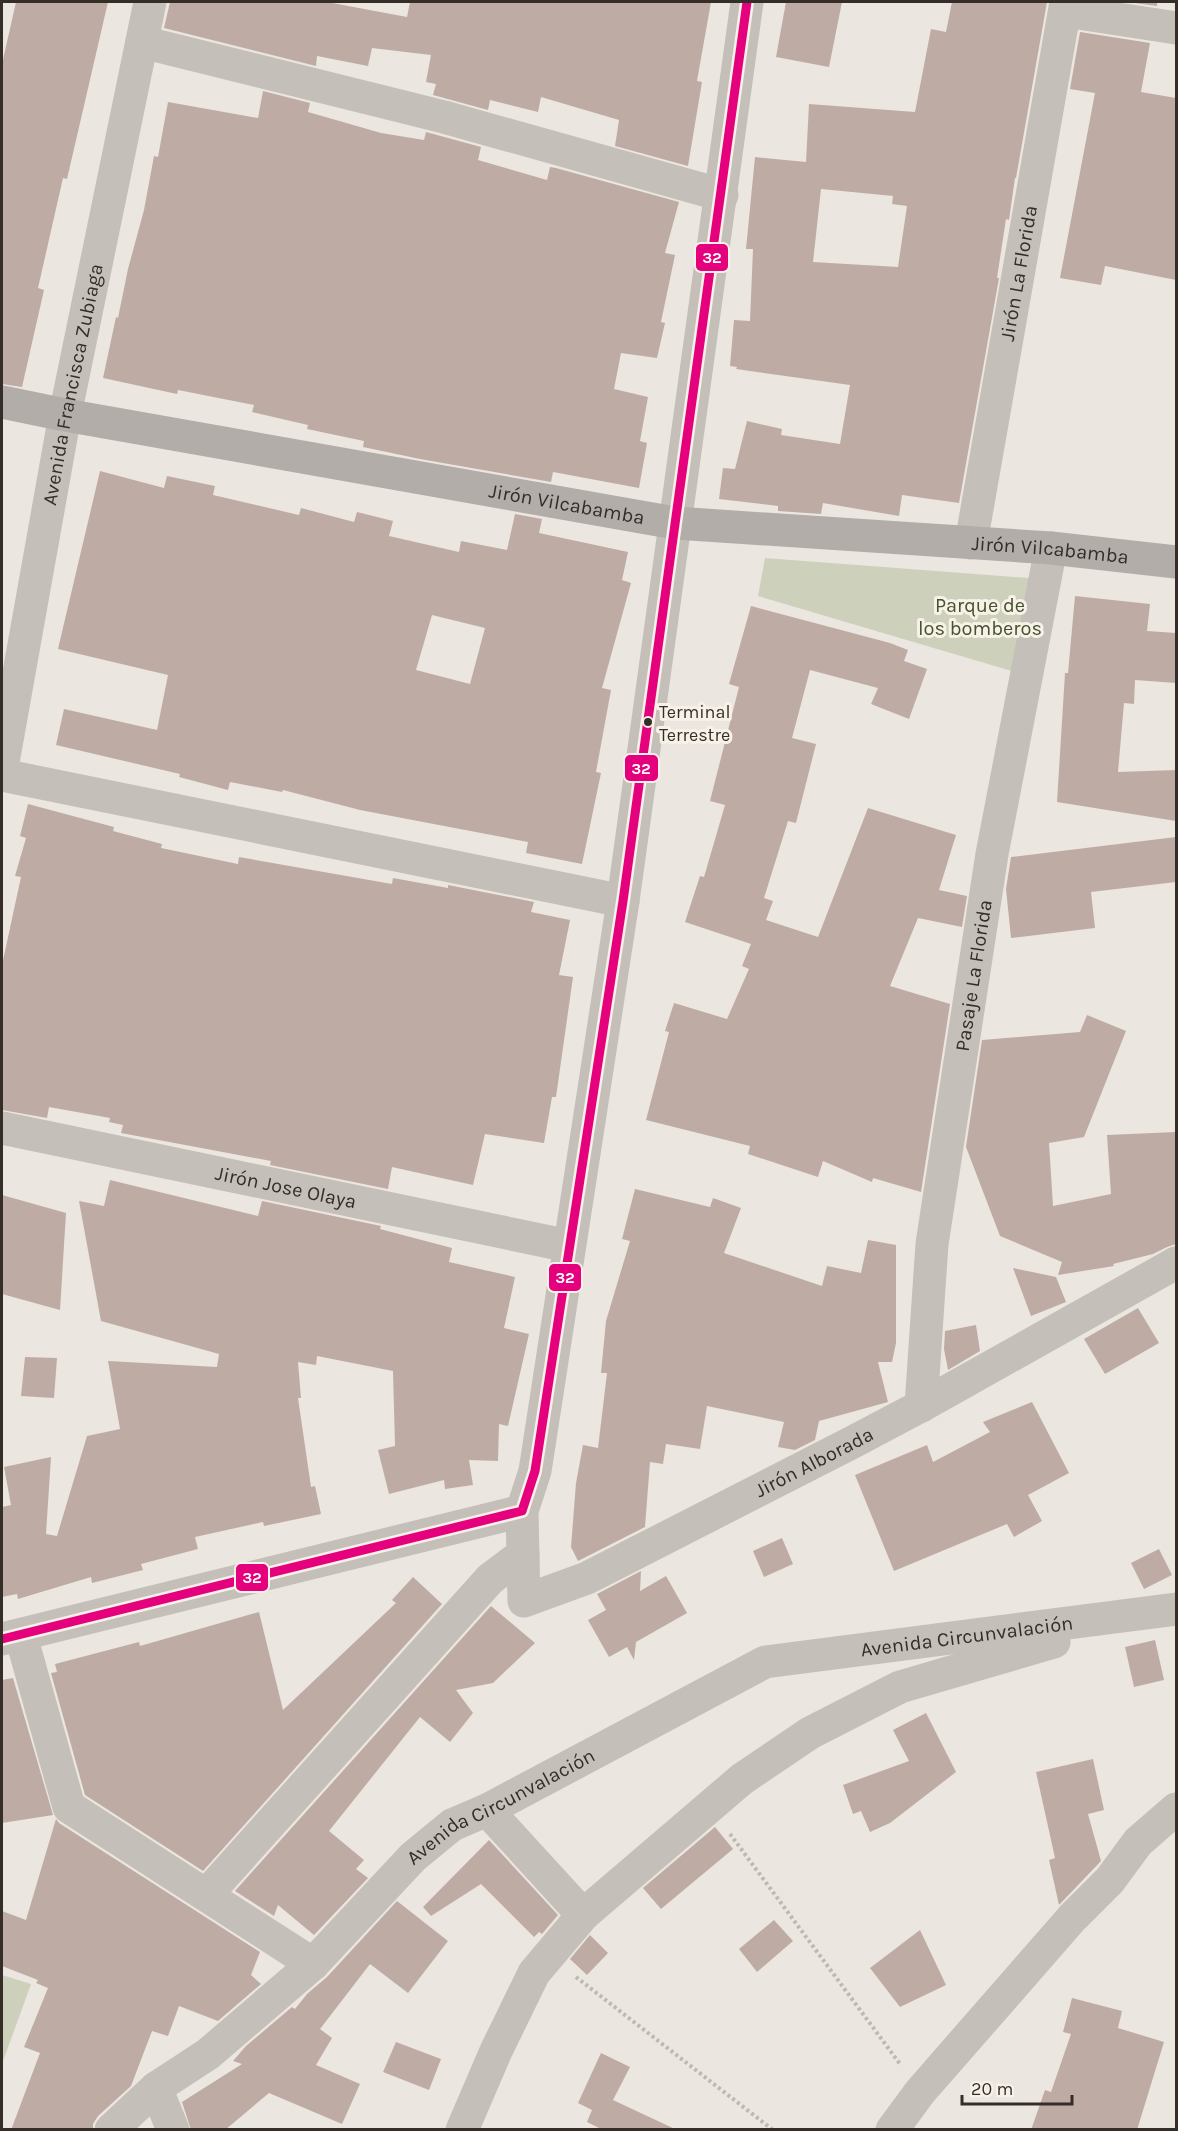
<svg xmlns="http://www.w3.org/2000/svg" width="1178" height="2131" viewBox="0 0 1178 2131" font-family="Karla,sans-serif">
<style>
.green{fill:#cdd0bb}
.building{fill:#beaca4;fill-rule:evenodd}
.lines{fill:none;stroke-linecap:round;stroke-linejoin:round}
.path{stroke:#beb8b2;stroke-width:4;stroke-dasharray:3 3;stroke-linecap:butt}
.minor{stroke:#c5bfba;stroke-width:33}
.major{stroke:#b3ada9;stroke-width:33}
.bus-1-casing{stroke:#f8f1e8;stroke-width:14}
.bus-1{stroke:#e5007d;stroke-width:9}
.bus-dot{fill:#352d28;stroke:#f8f1e8;stroke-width:2}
.labels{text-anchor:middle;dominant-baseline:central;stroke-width:6;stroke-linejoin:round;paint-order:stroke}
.bus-label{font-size:18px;fill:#352d28;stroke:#f8f1e8;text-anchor:start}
.street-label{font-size:20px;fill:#352d28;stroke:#f8f1e8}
.park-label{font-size:20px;fill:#44522e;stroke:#f8f1e8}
.line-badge{stroke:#f8f1e8;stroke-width:2}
.badge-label{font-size:16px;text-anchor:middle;font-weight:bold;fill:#fff}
</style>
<rect width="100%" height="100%" fill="#ece6e0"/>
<g class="green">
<polygon points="765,558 1029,578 1015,672 758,596"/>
<polygon points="2,1975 31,1984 2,2064"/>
</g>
<g class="building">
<polygon points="16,2 108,2 67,179 63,178 38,288 44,290 22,387 2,384 2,64"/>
<polygon points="170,2 327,2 407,17 410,2 711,2 697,81 702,82 688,166 615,146 619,120 541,97 538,112 490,100 488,110 433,95 436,84 426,82 431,55 372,48 368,66 317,56 316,66 164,28"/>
<polygon points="786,2 842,2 829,67 776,57"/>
<path d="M952 2H1047L1016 178H1015L1009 220 1006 219 997 278H999L959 503 902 495 899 516 823 503 821 514 778 511V506L719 499 723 468 735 469 747 421 782 429 781 435 840 444 850 385 736 369 737 367 730 366 734 320 750 321 753 249H746L755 157 806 162 809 104 915 112 931 29 946 32ZM821 189 893 196 892 204 907 206 898 267 813 262Z"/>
<polygon points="1127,2 1157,2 1157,6"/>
<polygon points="1080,32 1150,43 1141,92 1176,98 1176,280 1105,266 1101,285 1060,278 1095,93 1070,89"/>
<polygon points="263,91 310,103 308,112 381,133 424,140 426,132 481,147 478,160 547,180 550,167 556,168 679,202 665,253 675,255 661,322 665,323 657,358 621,353 614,389 648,397 640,441 647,443 639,488 553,472 551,482 420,459 363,447 364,441 307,429 308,425 252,412 254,405 178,390 177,394 103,378 116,317 118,318 128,269 144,210 154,156 158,157 168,102 258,118"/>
<path d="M100 471 164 488 167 476 215 486 213 495 299 515 301 508 354 522 357 512 393 521 389 536 459 552 461 541 507 550 515 514 542 519 539 533 628 552 622 580 631 583 602 688 611 690 596 772 601 773 582 864 526 853 528 842 360 810 283 790 282 792 230 782 228 790 179 777 180 774 56 745 64 709 157 730 168 675 58 649ZM432 615 485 628 470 684 416 670Z"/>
<polygon points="1075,596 1150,604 1147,631 1176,633 1176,683 1135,680 1134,704 1124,703 1118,772 1176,770 1176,821 1057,802 1065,673 1068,673"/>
<polygon points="751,606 890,643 908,650 904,661 927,669 909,719 871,704 878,688 810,670 792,738 816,744 796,823 788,821 764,898 773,901 766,920 818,937 868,808 956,835 939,890 967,896 962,927 918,918 890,986 950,1004 921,1192 873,1178 872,1182 823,1161 818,1177 748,1154 750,1146 646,1120 669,1032 665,1031 674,1003 727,1019 749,969 742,966 751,944 685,922 700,876 704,877 725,805 710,801 739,687 729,684"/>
<polygon points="28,804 114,827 113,831 162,844 161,848 238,864 239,857 392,884 393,878 448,888 448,885 534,902 531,912 570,920 559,975 573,977 556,1097 552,1097 544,1143 485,1134 473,1185 392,1167 388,1189 270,1165 271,1161 121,1133 123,1125 109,1122 110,1118 49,1107 47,1118 2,1110 2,965 21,877 15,876 26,838 20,836"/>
<polygon points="1176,837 1176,882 1091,892 1095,928 1011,938 1006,889 1011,857"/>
<polygon points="1087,1015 1126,1031 1084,1137 1049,1143 1053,1206 1111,1194 1107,1135 1176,1132 1176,1244 1167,1247 1153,1254 1113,1264 1114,1266 1058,1275 1062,1262 1000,1236 966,1147 982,1040 1080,1032"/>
<polygon points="110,1180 258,1216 262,1201 381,1226 380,1229 452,1248 449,1262 515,1277 504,1328 529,1334 508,1426 499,1424 498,1461 469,1460 473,1485 445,1489 444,1480 389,1494 378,1450 395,1446 393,1371 317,1356 316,1365 298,1362 301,1398 298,1398 311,1487 315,1486 321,1514 264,1526 263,1522 195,1537 198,1549 141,1564 143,1570 92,1583 91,1577 18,1599 17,1594 2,1597 2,1507 11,1505 4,1467 51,1457 46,1534 57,1536 87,1436 120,1429 108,1361 217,1367 219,1354 101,1321 79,1201 104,1206"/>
<polygon points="635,1189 710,1207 713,1198 741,1208 724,1253 822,1286 827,1266 861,1273 868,1240 896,1245 896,1343 892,1362 878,1362 888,1402 819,1421 815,1440 795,1450 778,1447 784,1422 707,1406 700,1449 666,1444 663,1464 650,1462 645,1527 578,1561 571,1547 576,1483 583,1445 598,1448 607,1373 601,1373 606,1321 630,1241 622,1239"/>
<polygon points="2,1195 66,1213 60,1310 2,1294"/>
<polygon points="1013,1268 1056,1277 1066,1302 1031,1316"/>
<polygon points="1138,1308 1159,1343 1105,1374 1084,1339"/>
<polygon points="976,1325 980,1351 948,1370 944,1349 945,1331"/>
<polygon points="25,1357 57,1358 54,1398 21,1396"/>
<polygon points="1032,1402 1069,1473 1028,1495 1042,1521 1014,1537 1007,1524 894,1571 855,1475 927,1445 933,1462 990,1432 983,1422"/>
<polygon points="782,1538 793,1564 764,1577 753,1551"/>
<polygon points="1159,1549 1172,1575 1144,1589 1131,1563"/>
<polygon points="641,1571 640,1591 666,1576 687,1613 636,1642 634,1660 627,1647 609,1657 588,1620 606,1610 597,1594"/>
<polygon points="413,1577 442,1604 203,1871 85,1795 51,1673 57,1672 55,1664 139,1642 140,1646 259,1612 283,1710 396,1603 392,1600"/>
<polygon points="491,1606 535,1643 493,1683 456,1690 473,1713 450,1742 420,1717 329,1831 364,1860 356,1869 368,1878 314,1935 278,1905 274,1916 235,1891"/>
<polygon points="1155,1640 1164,1680 1134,1687 1125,1647"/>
<polygon points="13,1678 53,1815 2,1823 2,1680"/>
<polygon points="926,1713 956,1772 890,1823 870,1832 861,1811 853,1814 843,1785 909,1761 893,1730"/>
<polygon points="1093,1759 1104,1810 1088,1814 1101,1861 1059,1905 1049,1860 1055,1858 1036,1772"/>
<polygon points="56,1819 59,1823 260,1952 251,1975 261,1984 218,2021 179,2006 168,2036 152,2031 131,2086 98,2116 93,2124 93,2130 11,2130 40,2053 24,2047 48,1988 36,1983 38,1980 2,1966 2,1911 26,1920"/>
<polygon points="715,1827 733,1849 661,1909 643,1888"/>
<polygon points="489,1840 558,1915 542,1934 539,1932 534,1937 481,1884 431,1916 423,1907"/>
<polygon points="397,1901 448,1941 408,1993 370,1964 320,2029 332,2038 316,2065 360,2084 342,2124 269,2093 225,2130 191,2130 182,2102 242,2064 233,2061 246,2046 292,2007 295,2009 307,1994 327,1977"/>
<polygon points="774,1920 793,1941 757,1972 739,1949"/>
<polygon points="920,1930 946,1985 900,2007 870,1968"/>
<polygon points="590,1935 608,1953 587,1975 570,1959"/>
<polygon points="1072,1998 1122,2011 1118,2028 1164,2042 1137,2130 1031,2130 1045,2090 1051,2092 1071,2034 1063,2032"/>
<polygon points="396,2042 441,2059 429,2090 383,2072"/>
<polygon points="601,2053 630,2067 613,2100 677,2130 603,2130 587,2122 592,2110 578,2103"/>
</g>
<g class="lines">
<g class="path">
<polyline points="730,1834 900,2064"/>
<polyline points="576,1977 773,2130"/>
</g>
<g class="minor">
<polyline points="1065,11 1176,28"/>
<polyline points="142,42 444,117 722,195"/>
<path id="s1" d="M971 543 1066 2"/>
<path id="s2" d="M2 768 65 415 150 2"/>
<polyline points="2,775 623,901"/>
<path id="s3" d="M2 1128 569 1246"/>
<path id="s4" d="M921 1406 932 1244 992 854 1051 548"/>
<path id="s5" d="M522 1511 524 1601 587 1578 851 1443 921 1406 1176 1263"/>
<polyline points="21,1636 69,1807 313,1964"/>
<polyline points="2,1639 522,1511 535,1471 623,901 747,2"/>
<polyline points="487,1810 583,1915"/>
<polyline points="207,1894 490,1579 523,1554"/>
<polyline points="111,2130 156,2088"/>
<path id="s6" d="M173 2130 156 2088 208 2054 313 1964 413 1857 452 1825 487 1810 765 1662 1176 1609"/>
<polyline points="462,2130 496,2051 534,1973 583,1915 742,1779 810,1733 900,1687 1054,1642"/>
<polyline points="892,2130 920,2092 1072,1918 1110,1880 1138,1842 1176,1809"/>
</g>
<path class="major" id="s7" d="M2 402 65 415 675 523 1051 548 1176 562"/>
<g class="bus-1-casing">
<polyline id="bus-1" points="2,1639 522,1511 535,1471 623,901 747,2"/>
</g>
<use href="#bus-1" class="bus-1"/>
</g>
<circle class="bus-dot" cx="648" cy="722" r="5"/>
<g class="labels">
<g class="bus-label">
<text x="659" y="712">Terminal<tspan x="659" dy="23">Terrestre</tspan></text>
</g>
<g class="street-label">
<text stroke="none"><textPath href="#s1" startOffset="274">Jirón La Florida</textPath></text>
<text stroke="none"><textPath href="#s2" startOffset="390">Avenida Francisca Zubiaga</textPath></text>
<text stroke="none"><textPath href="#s7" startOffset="574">Jirón Vilcabamba</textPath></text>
<text stroke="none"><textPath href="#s7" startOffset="1060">Jirón Vilcabamba</textPath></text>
<text stroke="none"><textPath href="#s4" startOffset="434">Pasaje La Florida</textPath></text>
<text stroke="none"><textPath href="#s3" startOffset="290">Jirón Jose Olaya</textPath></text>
<text stroke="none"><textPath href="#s5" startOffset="412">Jirón Alborada</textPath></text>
<text stroke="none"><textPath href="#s6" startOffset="999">Avenida Circunvalación</textPath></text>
<text stroke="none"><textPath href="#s6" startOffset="494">Avenida Circunvalación</textPath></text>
</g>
<g class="park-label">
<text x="980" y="605">Parque de<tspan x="980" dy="23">los bomberos</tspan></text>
</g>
</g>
<g class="line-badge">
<rect x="695" y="243" width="34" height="29" rx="6" fill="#e5007d"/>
<rect x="624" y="754" width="35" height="28" rx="6" fill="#e5007d"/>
<rect x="548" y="1263" width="34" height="29" rx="6" fill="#e5007d"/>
<rect x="235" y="1563" width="34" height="29" rx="6" fill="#e5007d"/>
</g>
<g class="badge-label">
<text x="712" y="263">32</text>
<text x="641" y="774">32</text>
<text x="565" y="1283">32</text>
<text x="252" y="1583">32</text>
</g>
<rect width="1178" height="2131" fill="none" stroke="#352d28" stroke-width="6"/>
<path d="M962 2095v9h110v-9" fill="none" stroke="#352d28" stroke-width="3"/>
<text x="971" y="2095" font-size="18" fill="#352d28" stroke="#f8f1e8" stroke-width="4.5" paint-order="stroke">20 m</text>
</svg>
